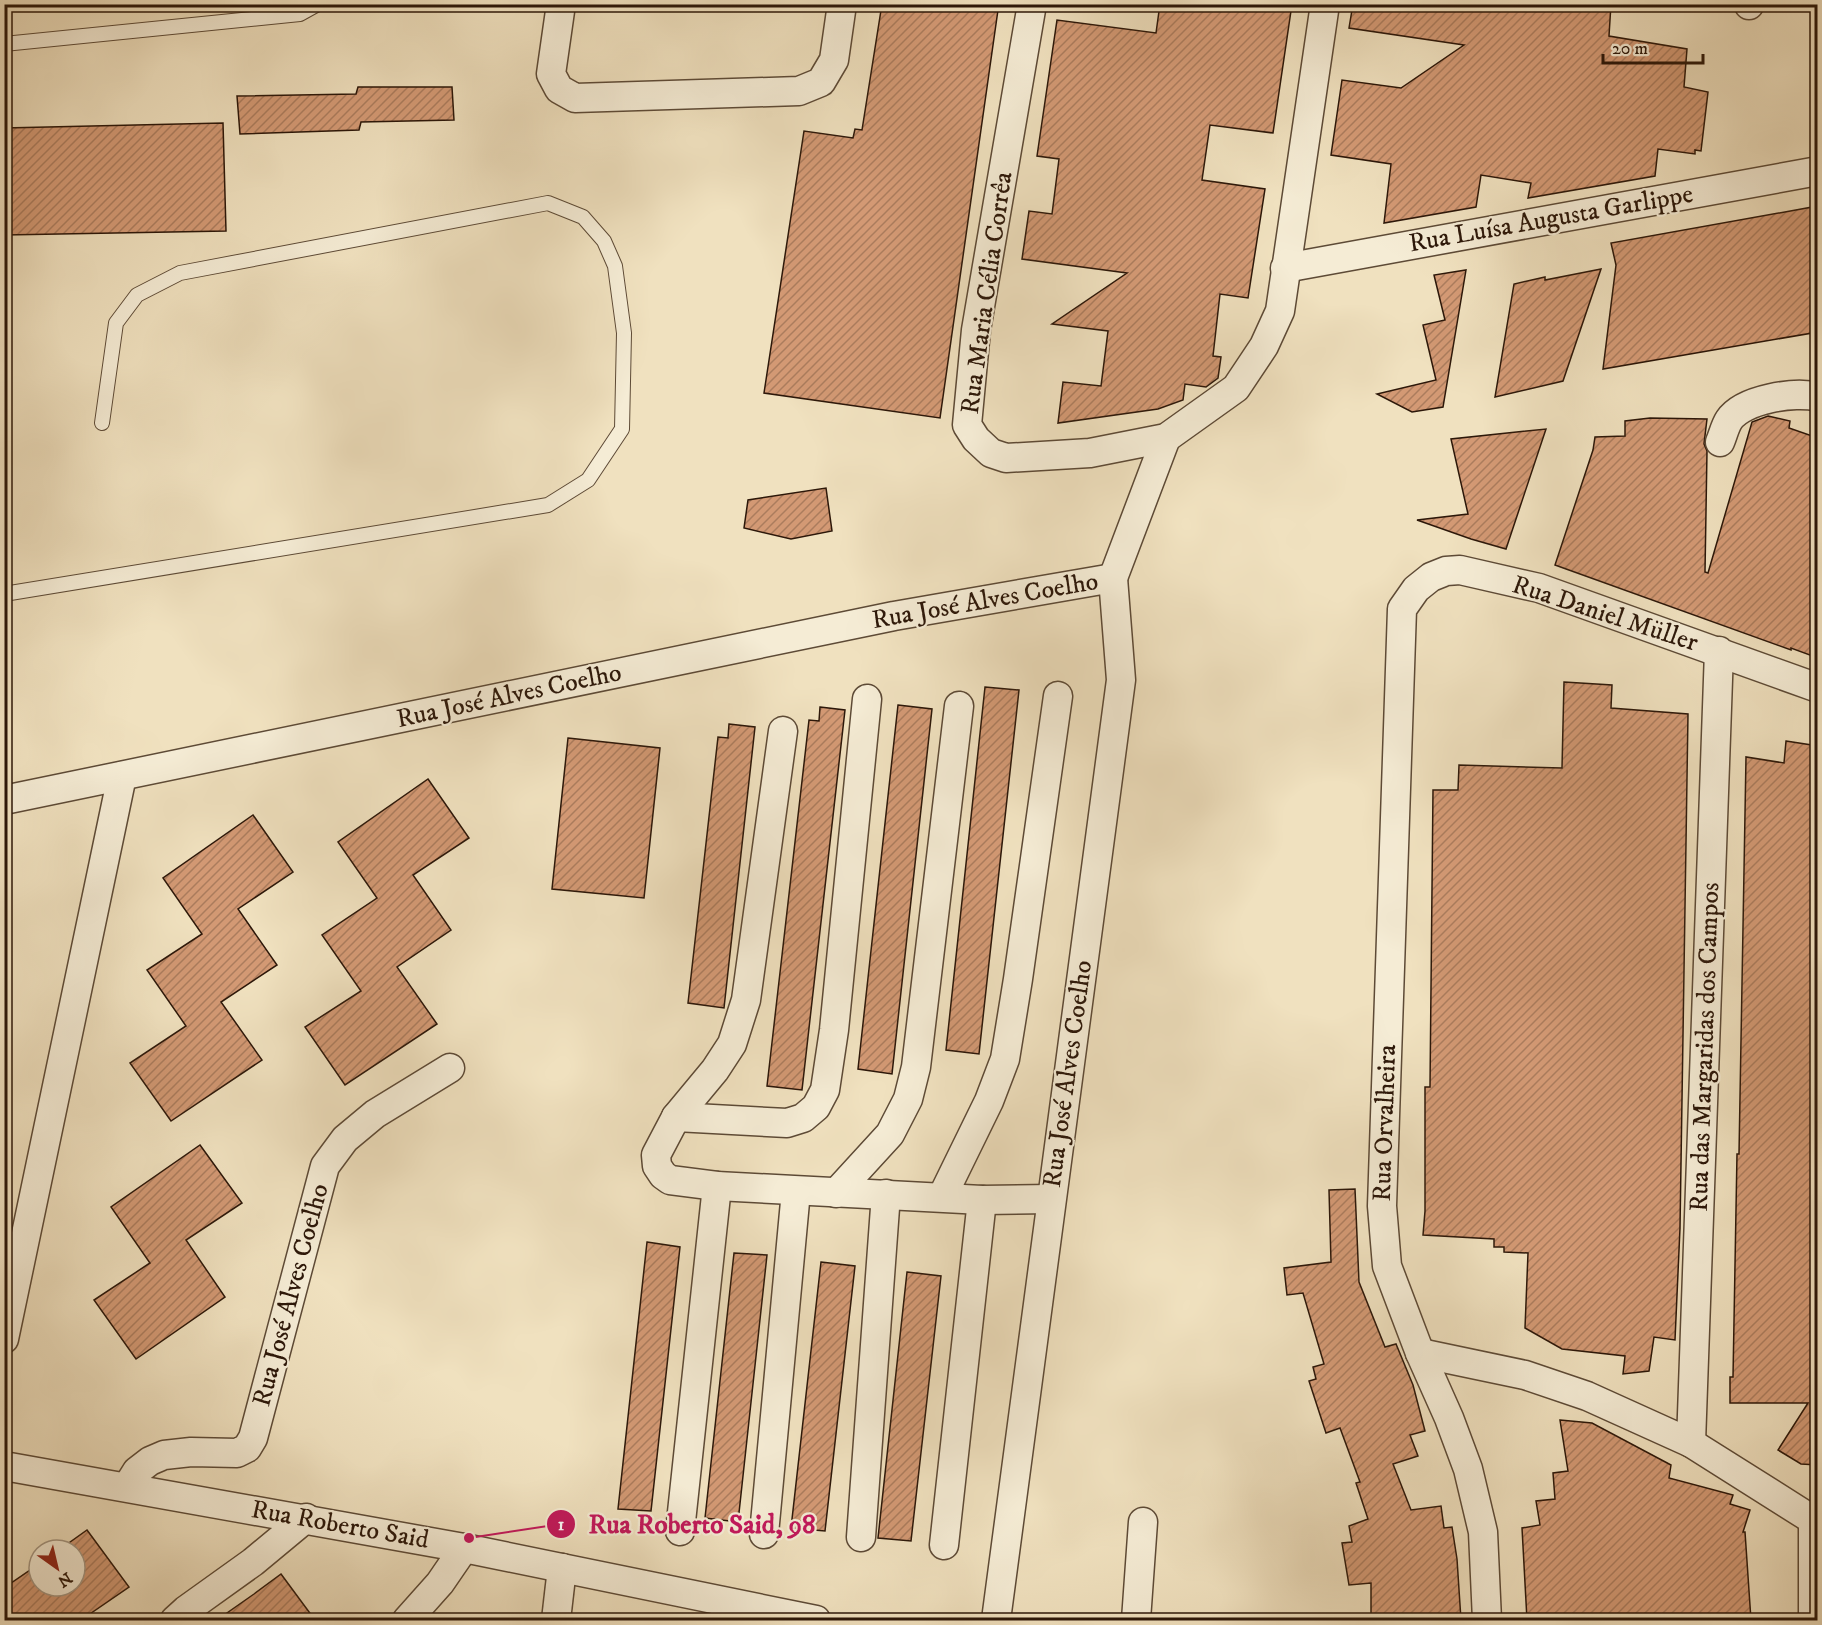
<svg xmlns="http://www.w3.org/2000/svg" width="1822" height="1625" viewBox="0 0 1822 1625" font-family="'IM FELL DW Pica',serif">
<style>
.building{fill:url(#building-hatch);stroke:#2c1709;stroke-width:1.5}
.lines{fill:none;stroke-linecap:round;stroke-linejoin:round}
.service-casing{stroke:#5d4a36;stroke-width:16}
.minor-casing{stroke:#5d4a36;stroke-width:31}
.service{stroke:#f5ecd5;stroke-width:14}
.minor{stroke:#f5ecd5;stroke-width:28}
.labels{text-anchor:middle;dominant-baseline:central;stroke-width:4.5;stroke-linejoin:round;paint-order:stroke}
.street-label{font-size:26px;fill:#2c1709;stroke:#f5ecd5}
.leader{fill:none;stroke:#c2185b;stroke-width:2}
.callout-dot{fill:#c2185b;stroke:#f5ecd5;stroke-width:2}
.mark-label{font-size:18px;text-anchor:middle;font-weight:bold;fill:#fff}
.callout-label{font-size:27px;text-anchor:middle;font-weight:bold;fill:#c2185b;stroke:#f5ecd5;stroke-width:4.5;stroke-linejoin:round;paint-order:stroke}
</style>
<defs>
<pattern id="building-hatch" width="6" height="6" patternUnits="userSpaceOnUse" patternTransform="scale(1.5)"><rect width="6" height="6" fill="#d39974"/><path d="M-1 1l2-2M0 6l6-6M5 7l2-2" fill="none" stroke="#ab7c5d"/></pattern>
</defs>
<rect width="100%" height="100%" fill="#f0e1bf"/>
<filter id="stains"><feTurbulence type="fractalNoise" baseFrequency=".00333" numOctaves="4"/><feColorMatrix values="0 0 0 0 .2 0 0 0 0 .09 0 0 0 0 .02 0 0 0 .5 -.17"/></filter>
<radialGradient id="worn" r=".72"><stop offset=".6" stop-color="#630" stop-opacity="0"/><stop offset="1" stop-color="#630" stop-opacity=".3"/></radialGradient>
<g class="building">
<polygon points="882,4 960,4 998,10 940,418 764,393 804,131 853,138 855,129 862,130"/>
<polygon points="1160,4 1292,4 1273,133 1210,125 1202,180 1265,189 1248,298 1220,294 1213,356 1221,357 1218,378 1206,387 1185,384 1183,400 1158,409 1058,423 1063,382 1101,386 1108,331 1052,324 1127,273 1022,259 1029,211 1052,214 1059,159 1037,156 1057,20 1156,33"/>
<polygon points="1353,4 1611,4 1609,36 1687,49 1684,87 1708,92 1701,151 1695,150 1695,154 1658,149 1655,176 1528,198 1531,183 1481,175 1476,207 1384,223 1391,164 1331,155 1342,80 1401,88 1464,45 1349,28"/>
<polygon points="358,87 452,87 454,120 361,122 359,130 240,134 237,96 356,94"/>
<polygon points="223,123 226,231 4,235 4,128"/>
<polygon points="1818,206 1818,332 1603,369 1616,265 1611,243"/>
<polygon points="1601,269 1563,381 1495,397 1514,284 1545,277 1545,280"/>
<polygon points="1466,270 1443,407 1412,412 1377,394 1436,380 1423,325 1445,320 1434,275"/>
<polygon points="1768,416 1790,421 1789,428 1818,438 1818,658 1791,648 1791,650 1555,565 1593,450 1595,437 1625,436 1625,421 1650,418 1707,419 1704,444 1707,451 1705,572 1708,573 1752,422"/>
<polygon points="1546,429 1506,549 1471,539 1417,520 1468,514 1451,439"/>
<polygon points="826,488 832,531 791,539 744,528 748,500"/>
<polygon points="1564,682 1612,685 1611,708 1688,714 1680,1228 1675,1340 1654,1337 1649,1371 1623,1374 1625,1356 1562,1349 1525,1328 1528,1253 1504,1252 1504,1247 1494,1247 1494,1239 1423,1235 1425,1211 1425,1087 1430,1087 1433,790 1458,790 1459,765 1562,768"/>
<polygon points="985,687 1019,690 979,1054 946,1050"/>
<polygon points="898,705 932,709 892,1074 858,1069"/>
<polygon points="820,707 845,710 802,1090 767,1086 809,720 819,721"/>
<polygon points="729,724 755,727 724,1008 688,1003 718,737 728,738"/>
<polygon points="568,738 660,748 644,898 552,889"/>
<polygon points="1786,741 1818,746 1818,1465 1801,1464 1778,1450 1808,1403 1730,1403 1730,1377 1733,1377 1737,1154 1739,1154 1746,757 1784,763"/>
<polygon points="428,779 469,838 413,875 451,930 397,967 437,1024 345,1085 305,1027 361,991 322,935 377,898 338,842"/>
<polygon points="253,815 293,872 238,909 277,965 221,1002 262,1060 171,1121 130,1063 186,1026 147,970 202,934 163,878"/>
<polygon points="200,1145 242,1203 186,1240 225,1297 136,1359 94,1300 150,1263 111,1207"/>
<polygon points="1355,1189 1359,1282 1385,1347 1396,1344 1413,1385 1425,1431 1410,1435 1418,1456 1393,1464 1411,1510 1441,1506 1444,1528 1452,1527 1457,1559 1461,1620 1371,1620 1371,1583 1349,1585 1342,1543 1352,1542 1349,1526 1368,1519 1356,1483 1360,1482 1340,1428 1326,1433 1309,1381 1316,1379 1313,1367 1324,1364 1303,1293 1287,1295 1284,1268 1331,1262 1329,1190"/>
<polygon points="647,1242 680,1247 651,1511 618,1509"/>
<polygon points="734,1253 767,1255 738,1522 705,1518"/>
<polygon points="821,1262 855,1266 825,1531 791,1528"/>
<polygon points="907,1272 941,1276 911,1541 878,1538"/>
<polygon points="1560,1420 1592,1423 1671,1465 1669,1478 1733,1495 1730,1504 1750,1510 1743,1532 1745,1532 1751,1620 1527,1620 1522,1528 1540,1525 1536,1501 1555,1499 1553,1473 1568,1471"/>
<polygon points="87,1530 129,1587 81,1620 17,1620 4,1603 4,1588 39,1564 39,1586 75,1586 75,1550 59,1550"/>
<polygon points="281,1574 315,1620 217,1620 254,1594"/>
</g>
<g class="lines">
<g class="service-casing">
<g id="service">
<polyline points="4,44 300,14 318,4"/>
<polyline points="4,594 548,505 588,480 622,429 624,333 615,266 604,241 583,217 548,203 180,273 137,295 116,323 102,423"/>
</g>
</g>
<g class="minor-casing">
<g id="minor">
<polyline points="561,4 551,74 559,89 575,98 799,91 821,82 834,60 842,4"/>
<polyline points="1032,4 976,330 967,425 976,439 991,453 1006,458 1090,453 1166,438 1236,388 1264,346 1280,311 1325,4"/>
<polyline points="1749,4 1749,5"/>
<polyline points="1285,268 1818,171"/>
<path d="M1720 442C1723 435 1725 426 1729 420 1743 399 1795 391 1818 397"/>
<polyline points="1113,578 1166,438"/>
<polyline points="783,731 746,1000 732,1044 715,1070 676,1117 656,1155 657,1166 663,1175 670,1180 717,1186 982,1200 1051,1199"/>
<polyline points="4,800 894,616 1113,578 1121,680 996,1620"/>
<polyline points="676,1117 787,1123 803,1118 816,1107 825,1090 834,1030 867,699"/>
<polyline points="836,1193 890,1134 908,1099 916,1067 959,706"/>
<polyline points="942,1197 989,1101 1005,1059 1018,979 1058,696"/>
<polyline points="4,1339 122,776"/>
<polyline points="1420,1353 1525,1375 1587,1396 1691,1443 1813,1520 1818,1520"/>
<polyline points="1691,1443 1719,651"/>
<polyline points="4,1466 464,1548 816,1620"/>
<polyline points="127,1487 137,1471 150,1461 164,1455 191,1452 237,1453 247,1448 253,1438 325,1166 345,1139 375,1114 450,1068"/>
<polyline points="680,1531 717,1186"/>
<polyline points="764,1534 796,1191"/>
<polyline points="861,1537 886,1194"/>
<polyline points="944,1545 982,1200"/>
<polyline points="175,1620 186,1610 253,1562 306,1518"/>
<polyline points="407,1620 440,1583 464,1548"/>
<polyline points="556,1620 562,1568"/>
<polyline points="1136,1620 1143,1522"/>
<polyline points="1487,1620 1483,1532 1468,1469 1449,1418 1420,1353 1387,1266 1382,1206 1402,609 1416,589 1431,577 1446,571 1460,570 1539,588 1818,688"/>
<polyline points="1813,1620 1813,1520"/>
</g>
</g>
<use href="#service" class="service"/>
<use href="#minor" class="minor"/>
</g>
<g class="labels">
<g class="street-label">
<text transform="translate(1551 219) rotate(-10)">Rua Luísa Augusta Garlippe</text>
<text transform="translate(987 293) rotate(-82)">Rua Maria Célia Corrêa</text>
<text transform="translate(985 601) rotate(-10)">Rua José Alves Coelho</text>
<text transform="translate(1605 614) rotate(18)">Rua Daniel Müller</text>
<text transform="translate(509 696) rotate(-12)">Rua José Alves Coelho</text>
<text transform="translate(1705 1047) rotate(-88)">Rua das Margaridas dos Campos</text>
<text transform="translate(1068 1074) rotate(-82)">Rua José Alves Coelho</text>
<text transform="translate(1385 1123) rotate(-88)">Rua Orvalheira</text>
<text transform="translate(291 1295) rotate(-75)">Rua José Alves Coelho</text>
<text transform="translate(340 1525) rotate(10)">Rua Roberto Said</text>
</g>
</g>
<path class="leader" d="M469 1538L561 1524"/>
<g class="callout-dot">
<circle cx="469" cy="1538" r="6"/>
<circle cx="561" cy="1524" r="15"/>
</g>
<g class="mark-label">
<text x="561" y="1530">1</text>
</g>
<g class="callout-label">
<text x="702" y="1533">Rua Roberto Said, 98</text>
</g>
<rect width="1822" height="1625" fill="none" stroke="#f0e1bf" stroke-width="24"/>
<rect x="6" y="6" width="1810" height="1613" fill="none" stroke="#2c1709" stroke-width="3"/>
<rect x="12" y="12" width="1798" height="1601" fill="none" stroke="#2c1709" stroke-width="1.5"/>
<g transform="translate(57 1568) rotate(146)"><circle r="28" fill="#f5ecd5" stroke="#a59783" stroke-width="1.5"/>
<path d="M0-4.5L10 22L0 15L-10 22Z" fill="#8f2418"/>
<text y="-9" font-size="16" font-weight="bold" text-anchor="middle" fill="#2c1709">N</text>
</g>
<path d="M1603 54v9h100v-9" fill="none" stroke="#2c1709" stroke-width="3"/>
<text x="1612" y="54" font-size="18" fill="#2c1709" stroke="#f5ecd5" stroke-width="4.5" paint-order="stroke">20 m</text>
<rect width="100%" height="100%" filter="url(#stains)"/>
<rect width="100%" height="100%" fill="url(#worn)"/>
</svg>
